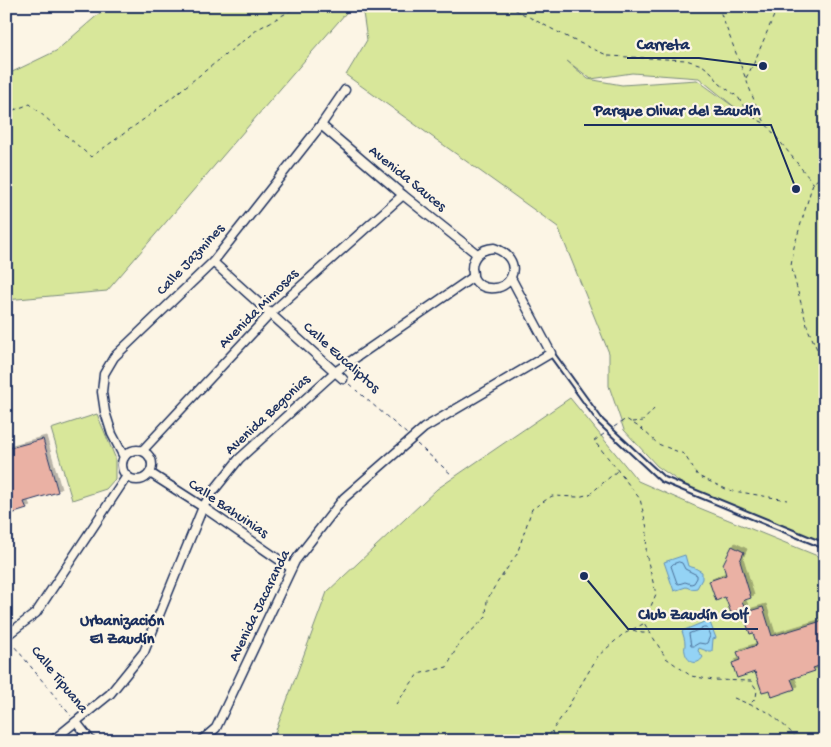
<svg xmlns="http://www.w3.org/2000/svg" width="831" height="747" viewBox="0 0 831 747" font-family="'Gochi Hand',sans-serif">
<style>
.green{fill:#d8e79a;stroke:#7a8b7c;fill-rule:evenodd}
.water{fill:#94d3f5;stroke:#6491b9}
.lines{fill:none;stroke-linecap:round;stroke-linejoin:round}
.shore{stroke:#4b719a;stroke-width:1}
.building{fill:#eab1a4;stroke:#1b2f5e;filter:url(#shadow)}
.service-casing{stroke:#1b2f5e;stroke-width:8}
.minor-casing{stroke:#1b2f5e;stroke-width:11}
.path{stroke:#1b2f5e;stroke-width:1;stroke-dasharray:4 4;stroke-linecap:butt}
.service{stroke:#fcf5e5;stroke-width:4}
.minor{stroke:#fcf5e5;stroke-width:8}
.labels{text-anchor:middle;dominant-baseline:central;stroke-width:4.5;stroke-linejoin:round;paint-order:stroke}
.street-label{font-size:15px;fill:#1b2f5e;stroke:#fcf5e5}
.neighbourhood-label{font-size:16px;font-weight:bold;fill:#1b2f5e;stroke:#fcf5e5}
.leader{fill:none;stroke:#1b2f5e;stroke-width:2}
.callout-dot{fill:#1b2f5e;stroke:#fcf5e5;stroke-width:2}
.callout-label{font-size:16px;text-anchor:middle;font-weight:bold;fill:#1b2f5e;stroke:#fcf5e5;stroke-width:4.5;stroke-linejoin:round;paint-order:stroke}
</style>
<defs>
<filter id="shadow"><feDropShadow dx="3" dy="-3" stdDeviation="0" flood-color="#0004"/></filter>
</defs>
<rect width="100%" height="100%" fill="#fcf5e5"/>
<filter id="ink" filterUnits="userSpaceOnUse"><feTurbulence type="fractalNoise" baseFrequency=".02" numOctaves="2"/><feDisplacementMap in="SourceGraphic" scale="10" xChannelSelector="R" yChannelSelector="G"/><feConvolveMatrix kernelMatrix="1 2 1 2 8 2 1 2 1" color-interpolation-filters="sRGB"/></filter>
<g filter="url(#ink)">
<g class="green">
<polygon points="108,6 352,6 305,60 107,291 6,300 6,75 56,51"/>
<path d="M362 6H825V544L687 487 657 466 624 430 609 386V353L558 227 346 75 367 40ZM567 61 591 79 632 73 699 78 737 109 697 80 622 85 588 79Z"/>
<polygon points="570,398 638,481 697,507 825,559 825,741 272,741 327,592 437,489"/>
<polygon points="97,414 115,457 115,479 106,489 72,500 51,429"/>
</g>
<g class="water">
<polygon points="685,555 688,566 695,568 702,572 702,579 697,588 691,589 686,587 674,591 664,562"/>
<path d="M709 620 716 638 713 639 712 651H707L699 648 698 651 703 657C697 667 687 662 685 652 684 648 685 648 685 644 685 639 683 635 682 631Z"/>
</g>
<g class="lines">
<g class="shore">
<polygon points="679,562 682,563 685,569 697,575 697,578 694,583 691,584 685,582 679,584 677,583 671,566 673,564"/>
<polygon points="704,628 707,628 710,636 707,643 705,644 699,643 694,646 691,646 689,634"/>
</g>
</g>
<g class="building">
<polygon points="43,439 58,492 24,502 27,509 11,514 9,506 6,507 6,449"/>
<polygon points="732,546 744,552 740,561 751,598 742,601 745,608 731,613 725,597 716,601 709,581 726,575 723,564"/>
<polygon points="763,607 772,636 825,620 825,664 813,668 815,671 791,679 795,689 772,697 770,690 762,692 755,672 737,678 732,663 740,660 737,652 757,645 753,633 750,634 743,613"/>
</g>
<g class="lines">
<g class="service-casing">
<polyline id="service" points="551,353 601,422 662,479 825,546"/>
</g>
<g class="minor-casing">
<g id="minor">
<polyline points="321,125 403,195 477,254"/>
<path d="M494 248C507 252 517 263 511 277 504 292 480 292 473 277 473 276 473 271 472 269 472 256 481 249 494 248Z"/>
<polyline points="213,262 343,379"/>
<circle cx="137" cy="465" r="15"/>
<polyline points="142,451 271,313 403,195"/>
<polyline points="124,457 112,434 105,412 102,392 104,374 114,357 213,262 321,125 345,90"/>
<polyline points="150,473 203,507 291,568"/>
<polyline points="6,636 36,613 127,476"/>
<polyline points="76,722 91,741"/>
<polyline points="52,741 110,694 144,652 203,507 211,494 239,459 335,372 473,277"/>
<polyline points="201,741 216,728 295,561 344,498 424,428 551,353 511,278"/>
</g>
</g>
<g class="path">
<polyline points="508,6 573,40 609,56 686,60 702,65 711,72 720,84 738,97 746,110 756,119 766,124"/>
<polyline points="718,6 757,108 766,124 813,183 825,186"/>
<polyline points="746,78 754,63 778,6"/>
<polyline points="6,113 30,104 91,157 147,117 258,29 299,6"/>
<polyline points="825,174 813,183 794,247 791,266 808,329 825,367"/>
<polyline points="349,384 407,434"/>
<polyline points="632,422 643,421 655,408"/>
<polyline points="614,427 626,419 642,429 658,444 684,454 698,476 728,490 787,500"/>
<polyline points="604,434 594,441 609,459 640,499 647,528 646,554 656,594 644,623 666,658 691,676 713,680 751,681 757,690 756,698 750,704"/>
<polyline points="417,444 451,474"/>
<polyline points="633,630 642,633 649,633"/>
<polyline points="10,641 71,716"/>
<polyline points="734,698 768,712 787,728 799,741"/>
<polyline points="396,704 418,674 447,667 459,643 486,617 487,600 495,586 517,554 532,509 552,496 578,497 590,494 617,471"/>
<polyline points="552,731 555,741"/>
<polyline points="545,741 563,715 598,656 622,635 643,624"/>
<polyline points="610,741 613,736"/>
</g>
<use href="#service" class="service"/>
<use href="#minor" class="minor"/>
</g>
</g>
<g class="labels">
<g class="street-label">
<text transform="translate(407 179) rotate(39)">Avenida Sauces</text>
<text transform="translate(191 260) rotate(-47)">Calle Jazmines</text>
<text transform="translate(259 309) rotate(-45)">Avenida Mimosas</text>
<text transform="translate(341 358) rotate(42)">Calle Eucaliptos</text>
<text transform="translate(268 415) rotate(-43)">Avenida Begonias</text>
<text transform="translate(228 509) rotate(34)">Calle Bahuinias</text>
<text transform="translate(260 606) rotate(-64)">Avenida Jacaranda</text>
<text transform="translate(59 680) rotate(51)">Calle Tipuana</text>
</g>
<g class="neighbourhood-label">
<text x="122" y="622">Urbanización<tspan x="122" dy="18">El Zaudín</tspan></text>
</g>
</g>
<path class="leader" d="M763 66L699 58H627M796 189L771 125H584M584 576L628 629H758"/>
<g class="callout-dot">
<circle cx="763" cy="66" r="5"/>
<circle cx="796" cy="189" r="5"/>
<circle cx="584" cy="576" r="5"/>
</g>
<g class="callout-label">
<text x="663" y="49">Carreta</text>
<text x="677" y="115">Parque Olivar del Zaudín</text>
<text x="693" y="619">Club Zaudín Golf</text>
</g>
<rect width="831" height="747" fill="none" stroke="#fcf5e5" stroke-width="25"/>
<rect x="12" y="12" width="806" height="722" fill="none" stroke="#1b2f5e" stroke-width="2" filter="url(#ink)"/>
</svg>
